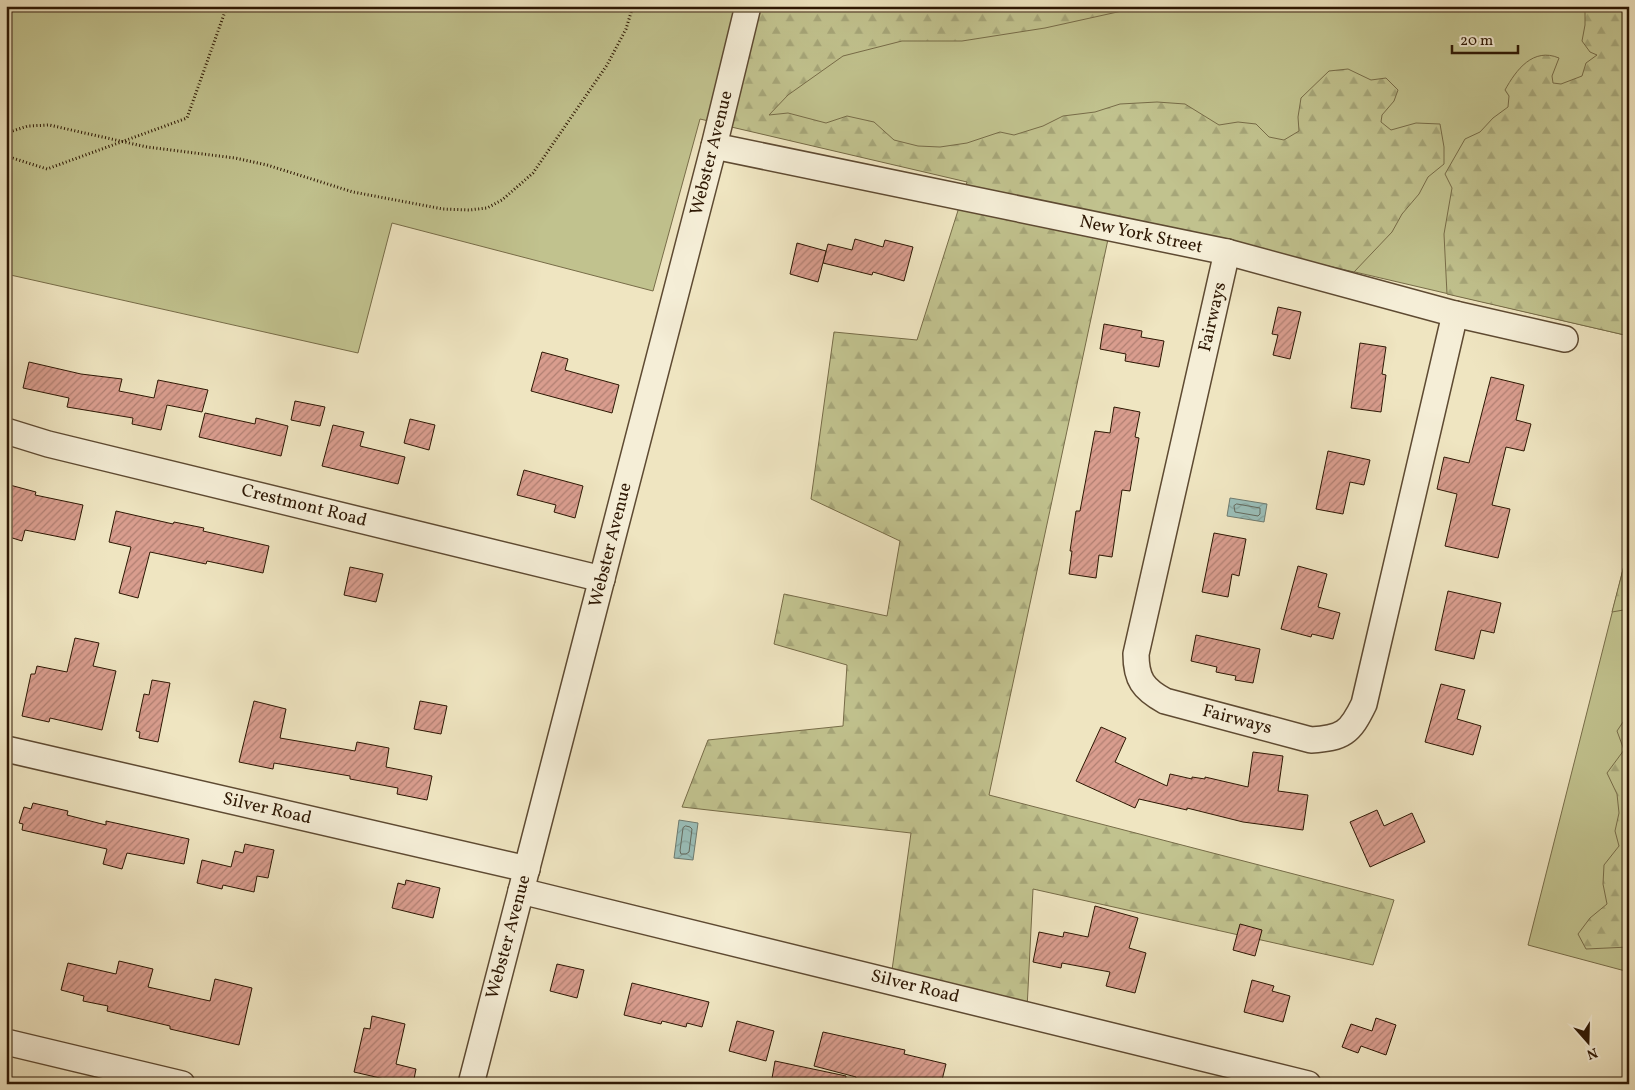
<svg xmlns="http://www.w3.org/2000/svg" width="1635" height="1090" viewBox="0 0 1635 1090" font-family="Vollkorn,serif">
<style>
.green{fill:#c1c28e;stroke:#776c48}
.forest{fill:url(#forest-firs);stroke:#776c48}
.water{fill:url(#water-waves);stroke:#6e7b70}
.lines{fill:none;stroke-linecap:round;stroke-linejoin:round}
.shore{stroke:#646a5e;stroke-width:1}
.building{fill:url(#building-hatch);stroke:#2d1703}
.minor-casing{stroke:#5e4a32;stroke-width:28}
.path{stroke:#2d1703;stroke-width:3;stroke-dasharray:1 2.5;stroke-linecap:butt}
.minor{stroke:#f5eed7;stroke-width:25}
.labels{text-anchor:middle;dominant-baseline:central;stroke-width:4;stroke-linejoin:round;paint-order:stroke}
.street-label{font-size:18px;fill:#2d1703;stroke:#f5eed7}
</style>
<defs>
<pattern id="forest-firs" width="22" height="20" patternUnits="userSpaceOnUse" patternTransform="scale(1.25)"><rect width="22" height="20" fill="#c1c28e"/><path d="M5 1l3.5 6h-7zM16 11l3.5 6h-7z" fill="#a6a679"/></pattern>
<pattern id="water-waves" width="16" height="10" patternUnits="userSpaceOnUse" patternTransform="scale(1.25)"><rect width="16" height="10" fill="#9abeb8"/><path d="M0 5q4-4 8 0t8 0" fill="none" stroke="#85a39d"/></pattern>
<pattern id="building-hatch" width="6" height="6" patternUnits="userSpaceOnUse" patternTransform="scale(1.25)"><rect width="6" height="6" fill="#d99d8e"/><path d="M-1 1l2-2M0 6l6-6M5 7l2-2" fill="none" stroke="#b07f72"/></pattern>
</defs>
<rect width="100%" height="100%" fill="#efe5c1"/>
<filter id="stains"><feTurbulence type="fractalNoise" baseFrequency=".004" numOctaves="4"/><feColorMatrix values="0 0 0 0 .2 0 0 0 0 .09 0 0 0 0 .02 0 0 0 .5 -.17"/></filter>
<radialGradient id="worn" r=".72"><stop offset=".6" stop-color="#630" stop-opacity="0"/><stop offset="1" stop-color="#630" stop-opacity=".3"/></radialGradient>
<g class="green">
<polygon points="6,6 1629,6 1629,336 700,119 653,291 392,223 358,353 6,274"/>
<polygon points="1629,546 1629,972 1528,945"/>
</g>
<g class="forest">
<polygon points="760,6 1138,6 1131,9 1045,28 962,41 902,41 843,56 788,95 769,115 788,113 826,123 847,116 874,122 894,140 918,146 940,147 967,143 1000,132 1014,135 1043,126 1063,116 1095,112 1120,104 1157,102 1185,104 1219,125 1238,122 1256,124 1269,137 1284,140 1299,131 1298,117 1301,98 1329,71 1348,69 1371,80 1386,78 1398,90 1394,101 1382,115 1381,122 1391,130 1416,123 1440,124 1444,147 1444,164 1428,177 1419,194 1402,214 1392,232 1354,272 1113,216 989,795 1394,900 1373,965 1033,889 1027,1009 892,970 911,833 682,807 708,740 843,726 847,665 774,644 784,594 887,616 900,541 811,499 834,332 917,340 967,182 727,126"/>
<path d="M1591 6H1629L1627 116 1629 118V336L1447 294 1444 234 1452 188 1445 174 1465 139 1480 132 1493 118 1508 107 1509 96 1505 90C1516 70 1533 47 1559 58L1552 76 1553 83 1561 84 1582 76 1586 63 1597 55 1590 52 1582 41 1585 25V12Z"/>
<polygon points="1629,546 1629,609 1612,612"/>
<polygon points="1629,713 1629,947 1586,949 1578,934 1590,918 1607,904 1603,884 1604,865 1619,846 1615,831 1619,813 1617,794 1607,773 1624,750 1617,731"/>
</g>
<g class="water">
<polygon points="1230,498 1267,504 1264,522 1227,516"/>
<polygon points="679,820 698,823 693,860 674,858"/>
</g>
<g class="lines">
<g class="shore">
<polygon points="1237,504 1260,508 1260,514 1258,516 1235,512 1234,506"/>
<polygon points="686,826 690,827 692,829 689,852 686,854 681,854 680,851 683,828"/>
</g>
</g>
<g class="building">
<polygon points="855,239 883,247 885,240 913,247 904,281 873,272 872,275 823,263 828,244 852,250"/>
<polygon points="797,243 826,251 818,282 790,274"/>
<polygon points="1278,307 1301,312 1290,359 1273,355 1278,335 1272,334"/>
<polygon points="1104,324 1142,331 1141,337 1164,341 1159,367 1125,361 1126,354 1100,349"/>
<polygon points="1360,343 1386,347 1382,374 1386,375 1381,412 1351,408"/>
<polygon points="542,352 568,359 565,370 619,385 612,413 531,391"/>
<polygon points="29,362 81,374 122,379 119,391 154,398 158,380 208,390 202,412 167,405 161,430 132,424 133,418 67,407 69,398 23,388"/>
<polygon points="1491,377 1524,385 1516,420 1531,424 1524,451 1506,447 1492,505 1510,509 1498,558 1445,546 1457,494 1437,489 1444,457 1469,463"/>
<polygon points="295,401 325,407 320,426 291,420"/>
<polygon points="1114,407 1140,412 1135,437 1139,438 1130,491 1122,490 1112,557 1099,555 1096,578 1069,574 1072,551 1070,551 1076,511 1080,511 1095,431 1110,433"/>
<polygon points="205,413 255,424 256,418 288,426 281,456 199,437"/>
<polygon points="410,419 435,425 429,450 404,443"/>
<polygon points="333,425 364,432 360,446 405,457 398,484 322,466"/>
<polygon points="1328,451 1370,460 1364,485 1350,482 1343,514 1316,509"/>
<polygon points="524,470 583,486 575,518 554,512 556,505 517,495"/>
<polygon points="6,484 36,492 35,495 83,505 75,540 25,530 22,541 6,536"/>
<polygon points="116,511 173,524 174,522 204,528 203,531 269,546 263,573 207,561 206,564 150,552 138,598 119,593 131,547 109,542"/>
<polygon points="1214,533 1246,539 1239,576 1232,574 1228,597 1202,592"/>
<polygon points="1298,566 1327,574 1318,607 1340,613 1333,639 1312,634 1311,637 1281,629"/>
<polygon points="350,567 383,574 376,602 344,595"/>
<polygon points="1448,591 1501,603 1494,633 1481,630 1474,659 1435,650"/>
<polygon points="1196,635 1260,649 1253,683 1235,680 1236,676 1216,672 1217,667 1191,661"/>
<polygon points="75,638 99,643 93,666 116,671 102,730 50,718 49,722 22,716 31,674 35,674 37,666 67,672"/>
<polygon points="152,680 170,683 158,742 139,738 140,732 136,731 144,694 149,695"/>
<polygon points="1441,684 1465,690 1457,719 1481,726 1473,755 1425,742"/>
<polygon points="254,701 286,709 280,738 355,751 357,742 389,748 386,767 432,776 427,800 397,794 398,788 350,779 350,776 274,763 273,769 239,762"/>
<polygon points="420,701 447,706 441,734 414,729"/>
<polygon points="1101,727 1126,738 1115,762 1167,786 1170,774 1192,779 1192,777 1205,779 1205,777 1248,787 1253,752 1283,756 1278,791 1308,795 1303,830 1243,822 1187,808 1187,810 1139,799 1135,808 1076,781"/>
<polygon points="33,803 68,811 67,815 106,825 106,821 189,839 184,864 127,853 122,869 103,864 107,849 22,830 23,824 19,823 24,807 31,809"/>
<polygon points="1377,810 1384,826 1412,813 1425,842 1370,867 1350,822"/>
<polygon points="245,844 274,850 268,878 257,876 254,892 223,885 222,889 197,883 202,860 231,867 235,851 243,853"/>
<polygon points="406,880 440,888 433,918 392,908 398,883 405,885"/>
<polygon points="1095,906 1138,918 1129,948 1146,953 1135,993 1106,986 1110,972 1062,963 1061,968 1033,962 1039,932 1063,937 1064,932 1088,937"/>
<polygon points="1240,924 1262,930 1255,956 1233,950"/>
<polygon points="119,961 153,969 148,987 210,1001 215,979 252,988 239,1045 170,1029 170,1026 107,1011 108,1006 83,1001 84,996 61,990 68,963 116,974"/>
<polygon points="557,964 584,970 577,998 550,991"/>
<polygon points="1252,980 1274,986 1272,991 1290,996 1283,1022 1244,1012"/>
<polygon points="632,983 709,1002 702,1027 687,1023 686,1027 662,1021 661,1024 624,1015"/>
<polygon points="372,1016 405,1024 396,1064 416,1069 413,1084 406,1084 354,1072 364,1028 370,1029"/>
<polygon points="1376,1018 1396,1025 1386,1055 1361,1046 1358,1053 1342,1047 1351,1024 1372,1031"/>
<polygon points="737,1021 774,1031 766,1061 729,1051"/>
<polygon points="823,1032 905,1050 904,1054 946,1064 941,1084 867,1084 868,1081 856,1079 856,1077 814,1066"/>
<polygon points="775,1061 846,1076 845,1084 771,1084"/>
</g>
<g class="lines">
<g class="minor-casing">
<g id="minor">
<polyline points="714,146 1227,252 1455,314 1565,339"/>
<path d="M1227 252 1136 654C1136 679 1143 689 1165 701L1311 740C1343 738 1350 733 1364 704L1455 314"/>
<polyline points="6,431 48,444 602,579"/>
<polyline points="6,749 527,869"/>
<polyline points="521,891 1308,1084"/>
<polyline points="6,1042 182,1084"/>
<polyline points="471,1084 714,146 748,6"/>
</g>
</g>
<g class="path">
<polyline points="6,133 28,126 49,125 147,147 235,158 267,165 353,192 443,209 469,210 487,208 502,200 533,173 607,65 626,29 633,6"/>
<polyline points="6,156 47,169 187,118 227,6"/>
</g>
<use href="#minor" class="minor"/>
</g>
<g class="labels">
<g class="street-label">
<text transform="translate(712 153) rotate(-76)">Webster Avenue</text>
<text transform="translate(1141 235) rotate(12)">New York Street</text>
<text transform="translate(1213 317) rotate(-77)">Fairways</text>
<text transform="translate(304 506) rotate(14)">Crestmont Road</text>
<text transform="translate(611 545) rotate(-76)">Webster Avenue</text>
<text transform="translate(1237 720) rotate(15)">Fairways</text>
<text transform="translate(267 809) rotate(13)">Silver Road</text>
<text transform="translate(509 937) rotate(-75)">Webster Avenue</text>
<text transform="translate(915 987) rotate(14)">Silver Road</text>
</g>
</g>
<rect width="1635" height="1090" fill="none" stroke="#efe5c1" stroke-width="25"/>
<rect x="8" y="8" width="1620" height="1075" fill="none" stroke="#2d1703" stroke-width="2.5"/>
<rect x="12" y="12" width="1610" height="1065" fill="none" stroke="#2d1703"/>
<g transform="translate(1588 1042) rotate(160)" stroke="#f5eed7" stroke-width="4" paint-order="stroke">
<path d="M0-4L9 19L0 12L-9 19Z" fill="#2d1703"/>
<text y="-8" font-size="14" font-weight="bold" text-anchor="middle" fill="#2d1703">N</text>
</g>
<path d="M1452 45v8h66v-8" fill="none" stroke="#2d1703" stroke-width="2.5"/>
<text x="1460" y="45" font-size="15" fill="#2d1703" stroke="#f5eed7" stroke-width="4" paint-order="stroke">20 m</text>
<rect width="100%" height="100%" filter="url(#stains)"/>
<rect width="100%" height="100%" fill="url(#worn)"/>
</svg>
